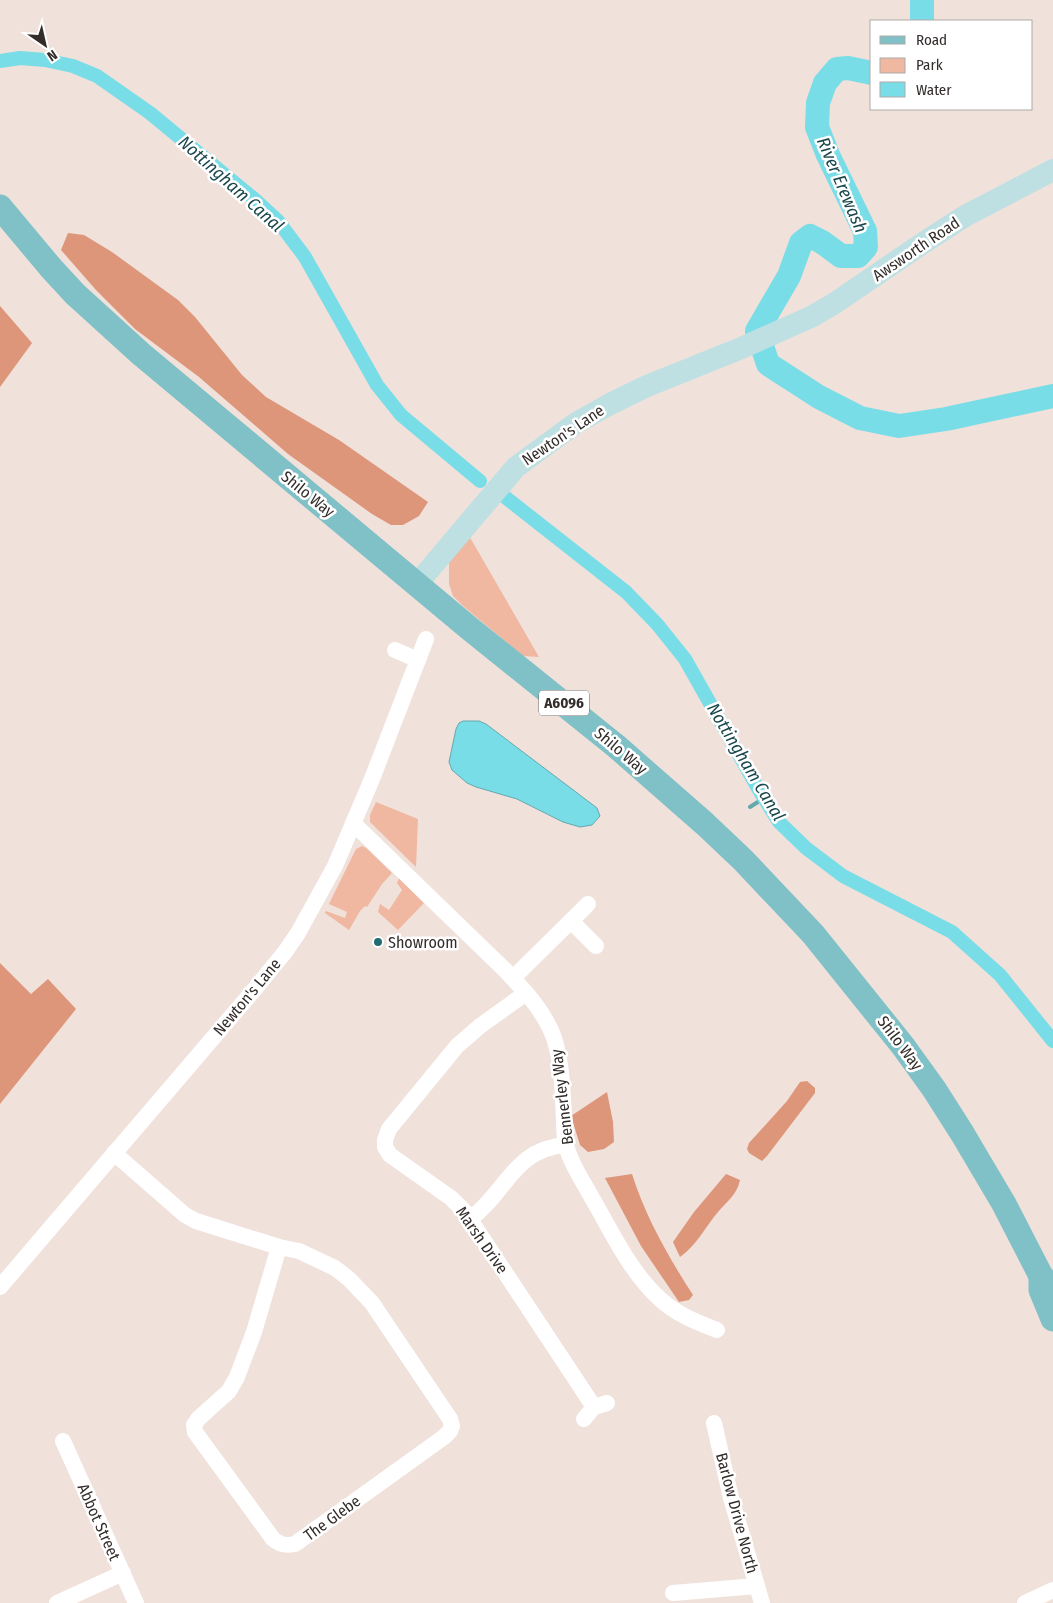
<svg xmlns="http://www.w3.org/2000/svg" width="1053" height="1603" viewBox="0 0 1053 1603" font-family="'Fira Sans Condensed',sans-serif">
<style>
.green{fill:#f0b7a1}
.forest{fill:#dd9679}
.water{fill:#79dde7;stroke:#64a8ae}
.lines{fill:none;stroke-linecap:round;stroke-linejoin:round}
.stream{stroke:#64a8ae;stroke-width:4}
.canal{stroke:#79dde7;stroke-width:14}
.river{stroke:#79dde7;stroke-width:24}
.street{stroke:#fff;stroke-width:16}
.secondary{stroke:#bfe0e3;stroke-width:22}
.primary{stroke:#7fc1c7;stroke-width:25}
.poi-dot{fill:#216c73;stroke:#fff;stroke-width:2}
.labels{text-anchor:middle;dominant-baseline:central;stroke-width:5;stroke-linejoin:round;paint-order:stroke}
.shield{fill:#fff;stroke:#706b6a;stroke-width:1}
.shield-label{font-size:15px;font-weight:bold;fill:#322c2a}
.street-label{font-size:16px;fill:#322c2a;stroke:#fff}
.poi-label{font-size:16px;fill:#322c2a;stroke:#fff;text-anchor:start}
.water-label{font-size:18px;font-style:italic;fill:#19474c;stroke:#fff}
</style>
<rect width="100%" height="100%" fill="#f0e1db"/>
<g class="green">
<polygon points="468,534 539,657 523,656 463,606 453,596 449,584 449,563"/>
<polygon points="376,802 418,819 416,867 370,822 370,815"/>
<polygon points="362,846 366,848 392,873 382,884 367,907 365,906 360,911 349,930 325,913 326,911 345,918 347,912 329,904 356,849"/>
<polygon points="399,878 424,903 398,930 378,912 380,904 389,910 402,890 397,883"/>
</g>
<g class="forest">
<polygon points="68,233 84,235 112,252 178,300 195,317 242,375 266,397 339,440 428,502 419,516 403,525 391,525 372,514 288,454 199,377 135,329 96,290 61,250"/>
<polygon points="0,306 32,343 0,387"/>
<polygon points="0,963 31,994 48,979 76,1009 0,1104"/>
<polygon points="807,1081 815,1088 815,1093 767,1156 762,1161 749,1153 747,1149 749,1143 787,1101 800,1082"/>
<polygon points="607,1092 613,1122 614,1142 604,1149 588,1152 580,1145 571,1116"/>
<path d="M632 1174C645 1216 669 1258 693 1295L689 1300 679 1302 641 1246 605 1178Z"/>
<path d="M726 1174 740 1180C737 1195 727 1201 718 1212 705 1227 697 1245 680 1257L673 1242 694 1212Z"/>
</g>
<polygon class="water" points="463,721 479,721 486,724 597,808 600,816 592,825 580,827 563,822 517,799 476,787 467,783 452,770 449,762 456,729 459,723"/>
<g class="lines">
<polyline class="stream" points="750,807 764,798"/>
<g class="canal">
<polyline points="0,61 20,58 45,60 73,66 97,76 150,113 253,198 278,221 305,257 377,385 401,415 480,481"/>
<polyline points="505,497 626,592 657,624 685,659 759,790 779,822 806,848 843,876 952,932 1000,975 1053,1041"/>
</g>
<g class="river">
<polyline points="922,21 922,0"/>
<polyline points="872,73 848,68 837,69 825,83 818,103 817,127 828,155 865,231 866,247 858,256 841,256 822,242 810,236 801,243 789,276 757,331 768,364 819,397 860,418 899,426 946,419 1053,396"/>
</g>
<g class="street">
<polyline points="395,650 418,660"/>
<path d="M353 823 505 970C524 990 545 1012 554 1038 564 1068 563 1111 565 1142 570 1162 582 1180 592 1198 612 1232 630 1272 660 1299 676 1314 696 1322 717 1330"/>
<polyline points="571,921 596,946"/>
<polyline points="513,978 588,904"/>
<polyline points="526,993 480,1026 457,1046 389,1129 385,1140 385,1147 390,1155 451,1198 465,1212 594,1407"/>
<path d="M114 1153 185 1215 196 1221 279 1247 299 1251 335 1268 349 1279 372 1303 450 1419 452 1426 450 1431 444 1437 295 1544C286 1546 280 1545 273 1539L195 1432 194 1425 198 1419 229 1391 237 1377 254 1332 279 1247"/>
<path d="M470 1219C507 1192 513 1149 566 1145"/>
<polyline points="0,1287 254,990 285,952 298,933 335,866 372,779 426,639"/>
<polyline points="584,1419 594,1407 607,1403"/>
<polyline points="714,1423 731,1498 762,1603"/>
<polyline points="63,1441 136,1603"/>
<polyline points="673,1593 757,1586"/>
<polyline points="57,1603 123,1573"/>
<polyline points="1025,1603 1053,1590"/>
</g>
<polyline class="secondary" points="417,584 516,467 576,423 610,404 647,386 739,349 811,317 835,303 923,243 965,216 1053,170"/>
<g class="primary">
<polyline points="0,207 51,268 75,294 141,354 469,628 616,746 705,824 743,860 813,934 903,1046 934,1089 962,1133 1004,1204 1041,1276 1053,1288"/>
<polyline points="1041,1276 1041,1290 1053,1319"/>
</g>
</g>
<circle class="poi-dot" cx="378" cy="942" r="5"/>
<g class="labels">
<rect class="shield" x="539" y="690.5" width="50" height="25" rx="4"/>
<g class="shield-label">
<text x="564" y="703">A6096</text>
</g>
<g class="street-label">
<text transform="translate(916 249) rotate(-34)">Awsworth Road</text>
<text transform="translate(563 435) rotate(-34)">Newton's Lane</text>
<text transform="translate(308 494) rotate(39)">Shilo Way</text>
<text transform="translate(621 751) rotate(40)">Shilo Way</text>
<text transform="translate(247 997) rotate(-50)">Newton's Lane</text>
<text transform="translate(900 1043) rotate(53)">Shilo Way</text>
<text transform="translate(562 1097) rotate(-97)">Bennerley Way</text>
<text transform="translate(482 1240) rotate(55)">Marsh Drive</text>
<text transform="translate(737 1513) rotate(75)">Barlow Drive North</text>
<text transform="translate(332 1518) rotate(-36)">The Glebe</text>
<text transform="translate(99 1522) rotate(66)">Abbot Street</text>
</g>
<g class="poi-label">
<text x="388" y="942">Showroom</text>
</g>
<g class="water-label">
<text transform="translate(231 184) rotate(42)">Nottingham Canal</text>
<text transform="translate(842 185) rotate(67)">River Erewash</text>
<text transform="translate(746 762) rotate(59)">Nottingham Canal</text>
</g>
</g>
<rect x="870" y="20" width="162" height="90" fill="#ffffff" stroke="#adabaa"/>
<rect x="880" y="36" width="25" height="8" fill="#7fc1c7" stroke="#adabaa"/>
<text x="916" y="45" font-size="15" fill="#322c2a">Road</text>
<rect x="880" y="58" width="25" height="15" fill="#f0b7a1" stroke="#adabaa"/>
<text x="916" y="70" font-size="15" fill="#322c2a">Park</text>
<rect x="880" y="82" width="25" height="15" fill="#79dde7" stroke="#adabaa"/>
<text x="916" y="95" font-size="15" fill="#322c2a">Water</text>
<g transform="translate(45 45) rotate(146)" stroke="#ffffff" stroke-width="4" paint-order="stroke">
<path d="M0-4L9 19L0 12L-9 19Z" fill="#322c2a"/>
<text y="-8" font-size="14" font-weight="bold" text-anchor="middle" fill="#322c2a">N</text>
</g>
</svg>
